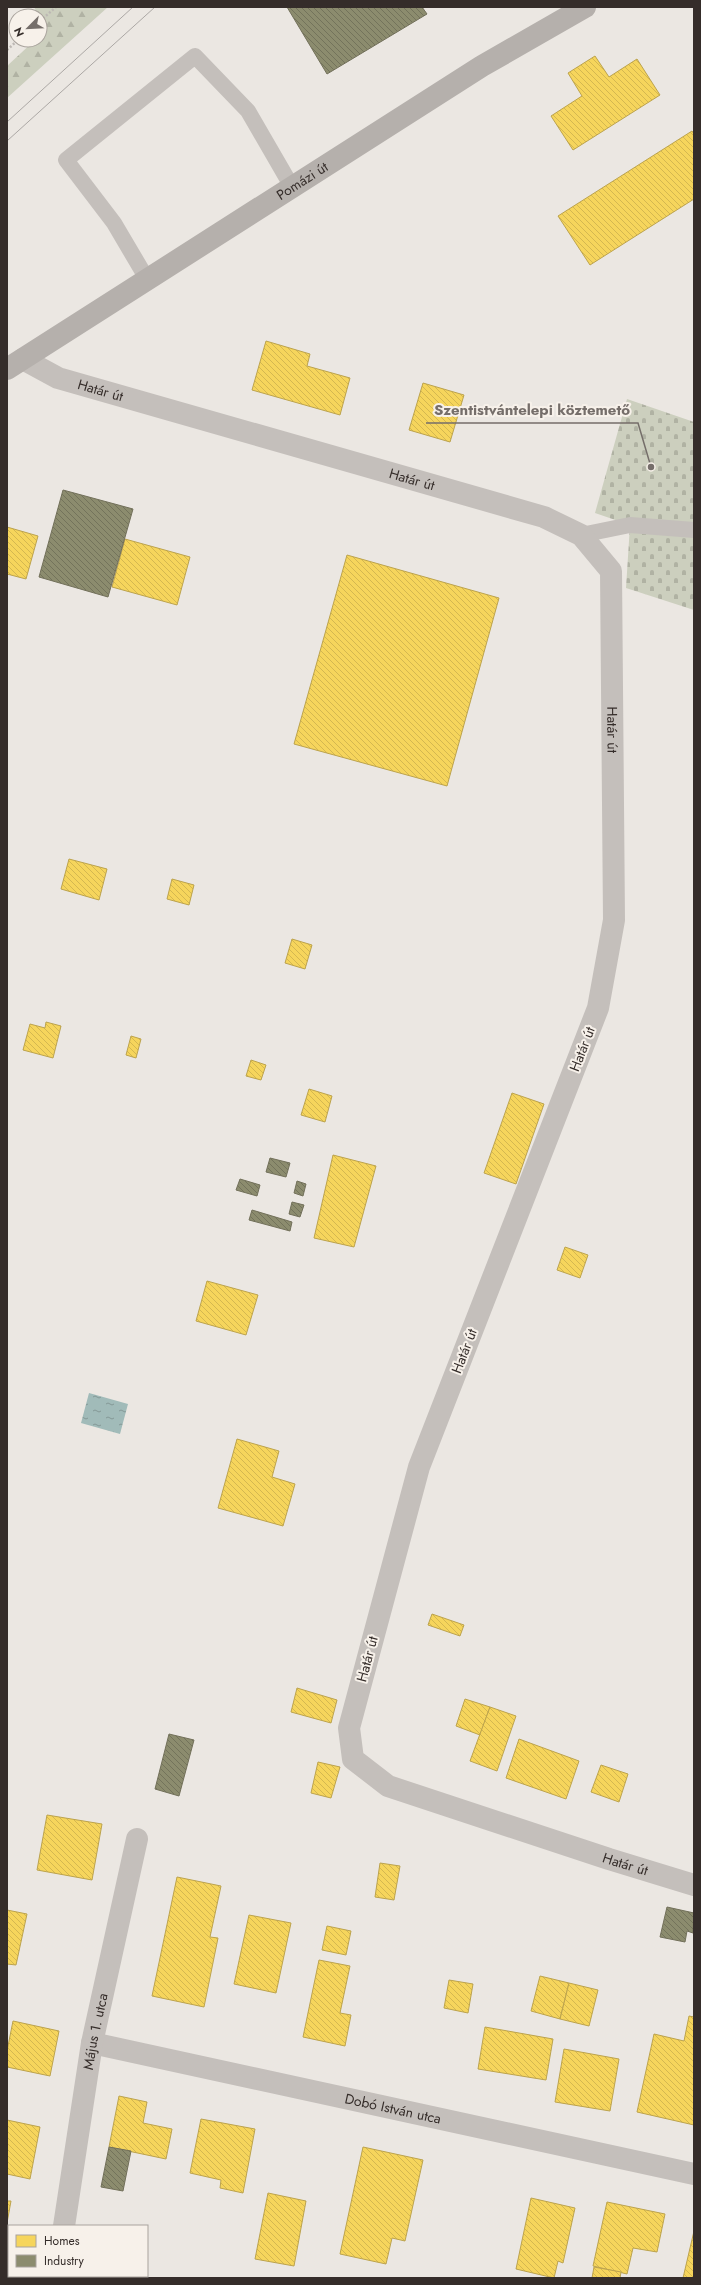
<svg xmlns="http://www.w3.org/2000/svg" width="701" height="2285" viewBox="0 0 701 2285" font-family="Jost,sans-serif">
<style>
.forest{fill:url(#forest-firs)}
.cemetery{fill:url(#cemetery-stones)}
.water{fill:url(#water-ripples)}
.homes{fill:url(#homes-back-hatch);stroke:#bca34d}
.industry{fill:url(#industry-back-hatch);stroke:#72705a}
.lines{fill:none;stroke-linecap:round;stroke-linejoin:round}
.path{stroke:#bdb8b4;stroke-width:2.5;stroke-dasharray:2 2;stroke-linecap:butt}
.lane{stroke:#c4bfbb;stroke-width:16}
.street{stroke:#c4bfbb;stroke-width:22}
.secondary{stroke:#b5b0ac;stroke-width:22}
.tram{stroke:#aca8a5;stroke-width:1}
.labels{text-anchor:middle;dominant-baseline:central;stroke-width:4;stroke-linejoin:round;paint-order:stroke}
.street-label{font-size:14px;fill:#352d2a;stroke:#f7f1ea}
.leader{fill:none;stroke:#756e6a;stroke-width:1.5}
.callout-dot{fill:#756e6a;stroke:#f7f1ea;stroke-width:1.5}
.callout-label{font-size:15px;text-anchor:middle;font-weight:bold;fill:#756e6a;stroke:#f7f1ea;stroke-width:4;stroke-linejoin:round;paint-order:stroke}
</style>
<defs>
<pattern id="forest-firs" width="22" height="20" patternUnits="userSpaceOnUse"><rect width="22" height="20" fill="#cccfbe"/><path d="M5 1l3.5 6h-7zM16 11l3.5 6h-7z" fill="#b0b2a3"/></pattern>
<pattern id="cemetery-stones" width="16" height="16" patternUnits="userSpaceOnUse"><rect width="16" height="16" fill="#cccfbe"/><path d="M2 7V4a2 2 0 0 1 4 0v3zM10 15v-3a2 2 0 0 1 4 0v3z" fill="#b0b2a3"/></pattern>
<pattern id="water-ripples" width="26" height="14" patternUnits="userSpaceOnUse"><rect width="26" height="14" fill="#a1bbb9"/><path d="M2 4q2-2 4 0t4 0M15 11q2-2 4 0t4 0" fill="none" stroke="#849897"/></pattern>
<pattern id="homes-back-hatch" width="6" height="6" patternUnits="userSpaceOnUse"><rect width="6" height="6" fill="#f6d55c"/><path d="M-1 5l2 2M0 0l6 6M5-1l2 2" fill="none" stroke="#d4b750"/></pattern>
<pattern id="industry-back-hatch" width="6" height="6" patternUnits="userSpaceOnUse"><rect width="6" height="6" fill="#8c8c6e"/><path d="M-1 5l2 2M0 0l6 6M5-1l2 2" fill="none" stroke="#73735b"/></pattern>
</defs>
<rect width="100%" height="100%" fill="#ebe7e2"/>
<polygon class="forest" points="34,7 108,7 7,98 7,66 35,40 40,40 40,36 46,30"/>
<polygon class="cemetery" points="627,399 694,422 694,610 626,588 630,525 595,513"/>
<polygon class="water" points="89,1393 128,1404 120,1434 81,1423"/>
<g class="homes">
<polygon points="595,56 609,77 637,59 660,95 573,150 551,116 582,96 568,73"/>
<polygon points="692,131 694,134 694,199 590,265 558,216"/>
<polygon points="266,341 310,354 307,366 350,378 340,415 252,390"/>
<polygon points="423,383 464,395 450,442 409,430"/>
<polygon points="7,527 38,536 26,579 7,574"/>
<polygon points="125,539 190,557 177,605 112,587"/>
<polygon points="347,555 499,598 447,786 294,744"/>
<polygon points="69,859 107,869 99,900 61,889"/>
<polygon points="172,879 194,885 189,905 167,899"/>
<polygon points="292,939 312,945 305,969 285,963"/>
<polygon points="46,1022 61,1026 53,1058 23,1050 30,1024 45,1028"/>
<polygon points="131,1036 141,1039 136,1058 126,1055"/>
<polygon points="251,1060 266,1065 261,1080 246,1076"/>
<polygon points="309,1089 332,1096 325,1122 301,1115"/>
<polygon points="512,1093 544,1104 516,1184 484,1173"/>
<polygon points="333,1155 376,1166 354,1247 314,1238"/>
<polygon points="565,1247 588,1255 580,1278 557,1270"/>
<polygon points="207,1281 258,1295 246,1335 196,1321"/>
<polygon points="237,1439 279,1451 272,1477 295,1484 283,1526 218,1508"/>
<polygon points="432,1614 464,1625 460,1636 428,1625"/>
<polygon points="297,1688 337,1700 331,1723 291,1712"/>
<polygon points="465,1699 490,1707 480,1735 456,1726"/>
<polygon points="490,1707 516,1716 497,1771 470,1761"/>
<polygon points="519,1739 579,1761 566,1799 506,1778"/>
<polygon points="318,1762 340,1767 331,1798 311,1793"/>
<polygon points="601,1765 628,1774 619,1802 591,1792"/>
<polygon points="47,1815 102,1824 92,1880 37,1870"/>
<polygon points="380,1863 400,1866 394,1900 375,1897"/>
<polygon points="177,1877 221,1886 210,1937 218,1938 204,2007 152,1996"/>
<polygon points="7,1910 27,1914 16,1965 7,1964"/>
<polygon points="249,1915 291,1923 276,1993 234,1984"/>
<polygon points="327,1926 351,1931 346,1955 322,1950"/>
<polygon points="319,1960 350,1966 340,2013 351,2015 345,2046 303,2037"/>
<polygon points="540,1976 569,1983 560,2019 531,2011"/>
<polygon points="449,1980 473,1984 468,2013 444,2008"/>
<polygon points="569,1983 598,1990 589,2026 560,2019"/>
<polygon points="689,2016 694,2017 694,2125 637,2112 654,2034 684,2041"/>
<polygon points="13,2021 59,2031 50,2076 7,2067 7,2051"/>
<polygon points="485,2027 553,2039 546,2080 478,2069"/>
<polygon points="564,2049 619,2059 610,2111 555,2102"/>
<polygon points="119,2096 147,2102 143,2123 172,2129 166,2159 109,2147"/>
<polygon points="201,2119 255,2129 243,2193 220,2188 221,2180 190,2173"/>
<polygon points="7,2120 40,2127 30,2179 7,2174"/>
<polygon points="363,2147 423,2160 405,2241 392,2238 386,2264 340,2254"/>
<polygon points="268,2193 306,2201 294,2266 255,2259"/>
<polygon points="531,2198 575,2208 563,2263 558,2261 554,2278 516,2269"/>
<polygon points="7,2201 11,2201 7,2223"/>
<polygon points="607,2202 665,2214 657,2252 633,2248 627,2274 593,2266"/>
<polygon points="694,2231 694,2278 683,2278"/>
<polygon points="7,2239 9,2240 9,2276 15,2276 14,2278 7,2278"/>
<polygon points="594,2267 621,2272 620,2278 592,2278"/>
</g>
<g class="industry">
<polygon points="287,7 422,7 427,14 327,74"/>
<polygon points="63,490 133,509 108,597 39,577"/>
<polygon points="270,1158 290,1163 286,1177 266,1172"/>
<polygon points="240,1179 260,1185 257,1196 236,1190"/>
<polygon points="297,1181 306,1184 303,1196 294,1193"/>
<polygon points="292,1202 304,1205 300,1217 289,1214"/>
<polygon points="252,1210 292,1222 290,1231 249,1220"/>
<polygon points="169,1734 194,1740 179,1796 155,1789"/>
<polygon points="667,1907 694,1913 693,1933 687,1931 685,1942 660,1937"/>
<polygon points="109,2147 131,2151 123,2191 101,2187"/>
</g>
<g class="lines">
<g class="path">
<polyline points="40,21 56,7"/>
<polyline points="7,50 18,40"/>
</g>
<g class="lane">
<polyline points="147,279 114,223 66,160 195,56 248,111 292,187"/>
<polyline points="581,535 630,525 694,530"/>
</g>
<g class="street">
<path id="s1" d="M23 359 58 378 544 517 581 535 611 571 614 920 598 1008 419 1467 349 1728 353 1759 388 1786 609 1859 694 1885"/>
<path id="s2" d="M92 2043 694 2174"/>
<path id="s3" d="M64 2226 92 2043 137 1839"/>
<polyline points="55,2278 56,2276"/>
</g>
<path class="secondary" id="s4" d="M7 369 482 66 585 7"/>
<g class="tram">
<polyline points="7,122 133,7"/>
<polyline points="7,141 155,7"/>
</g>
</g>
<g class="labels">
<g class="street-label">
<text stroke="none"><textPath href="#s4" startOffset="350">Pomázi út</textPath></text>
<text stroke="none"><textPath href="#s1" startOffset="84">Határ út</textPath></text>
<text stroke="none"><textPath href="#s1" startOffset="408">Határ út</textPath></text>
<text stroke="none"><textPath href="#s1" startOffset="792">Határ út</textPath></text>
<text transform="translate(582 1049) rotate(-69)">Határ út</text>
<text transform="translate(464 1351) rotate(-69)">Határ út</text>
<text transform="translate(367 1659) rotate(-75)">Határ út</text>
<text stroke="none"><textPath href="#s1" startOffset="2160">Határ út</textPath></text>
<text stroke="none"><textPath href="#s3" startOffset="197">Május 1. utca</textPath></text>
<text stroke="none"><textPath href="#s2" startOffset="308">Dobó István utca</textPath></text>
</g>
</g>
<path class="leader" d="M651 467L638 423H426"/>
<circle class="callout-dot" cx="651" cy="467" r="4"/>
<g class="callout-label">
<text x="532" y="415">Szentistvántelepi köztemető</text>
</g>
<rect width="701" height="2285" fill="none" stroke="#352d2a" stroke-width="16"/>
<rect x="8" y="2225" width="140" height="52" fill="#f7f1ea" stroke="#a9a39d"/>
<rect x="16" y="2235" width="20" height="12" fill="#f6d55c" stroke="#a9a39d"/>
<text x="44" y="2245" font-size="12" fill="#352d2a">Homes</text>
<rect x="16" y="2255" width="20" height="12" fill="#8c8c6e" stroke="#a9a39d"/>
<text x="44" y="2265" font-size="12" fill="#352d2a">Industry</text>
<g transform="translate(28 28) rotate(246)"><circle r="19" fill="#f7f1ea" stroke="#a9a39d"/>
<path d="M0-3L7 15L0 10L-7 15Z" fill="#756e6a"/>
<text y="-6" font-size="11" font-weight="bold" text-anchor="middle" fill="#352d2a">N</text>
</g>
</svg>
